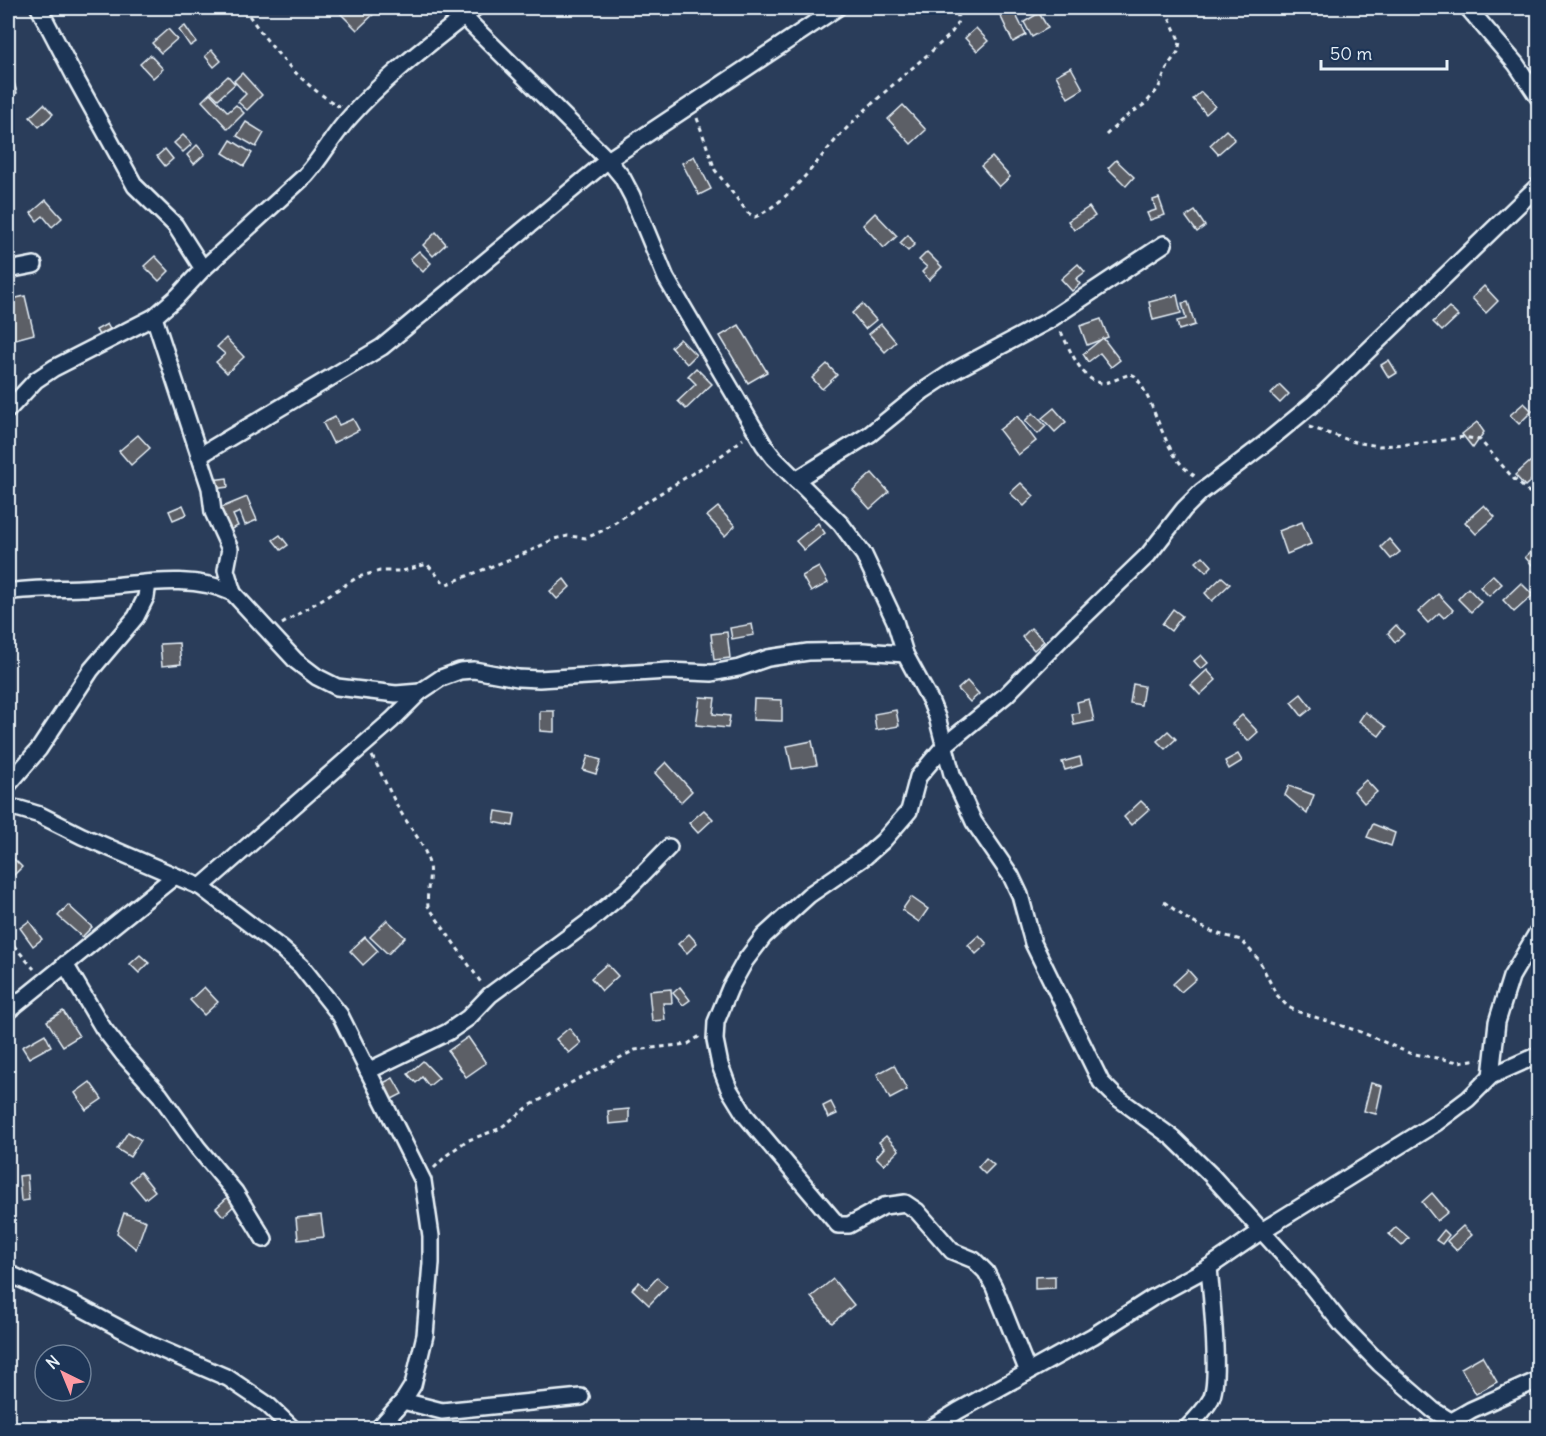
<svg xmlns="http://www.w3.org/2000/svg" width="1546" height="1436" viewBox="0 0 1546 1436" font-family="Delius,sans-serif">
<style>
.building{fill:#5c5e66;stroke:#e8f1f8;stroke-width:1.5}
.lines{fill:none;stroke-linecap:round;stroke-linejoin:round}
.minor-casing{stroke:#e8f1f8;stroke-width:20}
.path{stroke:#e8f1f8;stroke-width:3;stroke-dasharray:4.5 4.5;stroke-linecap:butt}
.minor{stroke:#1d3557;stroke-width:15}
</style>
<rect width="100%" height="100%" fill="#2a3d5a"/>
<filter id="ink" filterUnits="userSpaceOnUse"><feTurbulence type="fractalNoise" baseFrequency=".0167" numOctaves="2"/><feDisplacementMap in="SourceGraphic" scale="12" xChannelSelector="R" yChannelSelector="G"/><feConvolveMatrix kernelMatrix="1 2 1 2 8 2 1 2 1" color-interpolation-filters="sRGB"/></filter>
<g filter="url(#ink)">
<g class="building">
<polygon points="109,8 130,8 111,13"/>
<polygon points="335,8 380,8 357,30"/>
<polygon points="1013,9 1026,35 1013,42 1000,15"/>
<polygon points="1039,13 1048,28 1032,37 1024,22"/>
<polygon points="185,26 196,42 190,46 179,30"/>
<polygon points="976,28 988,41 977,51 965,38"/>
<polygon points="168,29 177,39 161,53 152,43"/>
<polygon points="212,50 221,61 214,67 205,56"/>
<polygon points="150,55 163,69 153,78 140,64"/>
<polygon points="1071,67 1083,89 1068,98 1056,75"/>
<polygon points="10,68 17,93 8,96 8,69"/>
<polygon points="242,73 262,95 247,110 238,102 246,94 234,81"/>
<polygon points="228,76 235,84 218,99 211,92"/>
<polygon points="1201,92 1215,106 1206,114 1193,99"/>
<polygon points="210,93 228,112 236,105 244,113 228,129 202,101"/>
<polygon points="44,104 53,114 39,127 30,117"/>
<polygon points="903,105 926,130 911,144 888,119"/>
<polygon points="246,122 264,133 256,147 237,136"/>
<polygon points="1226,130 1235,139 1218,154 1210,145"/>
<polygon points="183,135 192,144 183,152 174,143"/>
<polygon points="231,140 252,153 244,166 223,153"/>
<polygon points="197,145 205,154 194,164 187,155"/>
<polygon points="165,149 173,159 165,166 157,156"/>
<polygon points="694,156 711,189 699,195 682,163"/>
<polygon points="992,157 1010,177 999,187 981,166"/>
<polygon points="1116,160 1134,177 1126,186 1108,168"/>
<polygon points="1159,198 1165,215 1150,220 1147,213 1156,210 1153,200"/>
<polygon points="46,200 62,218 52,227 43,216 37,221 31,213"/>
<polygon points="1089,207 1095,216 1074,230 1068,221"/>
<polygon points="1195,211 1205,226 1197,232 1186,217"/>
<polygon points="875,213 897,236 884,248 863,225"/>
<polygon points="436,232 446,244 433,256 423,245"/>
<polygon points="908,235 915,244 908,251 900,243"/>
<polygon points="419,251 431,263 423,272 410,259"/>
<polygon points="927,252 942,267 929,280 922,272 927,267 919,260"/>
<polygon points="155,256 169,271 159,281 144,266"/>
<polygon points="1078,264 1085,272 1076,279 1080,284 1072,291 1061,279"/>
<polygon points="1484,286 1498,301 1486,313 1472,298"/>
<polygon points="1177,295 1181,313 1153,320 1149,302"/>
<polygon points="25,296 34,334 8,341 8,300"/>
<polygon points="1188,302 1195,325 1179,330 1177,321 1186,319 1182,303"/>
<polygon points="862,304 876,320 865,329 852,313"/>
<polygon points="1449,307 1458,316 1442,331 1433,322"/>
<polygon points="1101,319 1108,337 1087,345 1080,326"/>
<polygon points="107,324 113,335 102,340 96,330"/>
<polygon points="881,324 896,342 885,352 869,334"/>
<polygon points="739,325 767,372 748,383 720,336"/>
<polygon points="226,338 244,357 227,373 216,362 225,354 217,347"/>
<polygon points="1103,338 1120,360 1111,367 1100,353 1088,362 1083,354"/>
<polygon points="680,339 696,355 687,364 671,347"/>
<polygon points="1389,360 1397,373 1389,378 1381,365"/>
<polygon points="827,364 837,375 822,389 812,378"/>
<polygon points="696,368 712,384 686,409 678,401 696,384 688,376"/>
<polygon points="1280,385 1289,394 1280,403 1271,394"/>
<polygon points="1524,403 1532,411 1519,424 1510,415"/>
<polygon points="1054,408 1066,422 1055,432 1042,418"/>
<polygon points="1033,413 1046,426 1038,434 1025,421"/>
<polygon points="1017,416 1036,441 1018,455 999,430"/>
<polygon points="335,417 339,425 353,419 359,430 333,443 323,423"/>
<polygon points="1477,422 1484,432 1473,448 1462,434"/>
<polygon points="138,435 150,448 131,465 119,451"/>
<polygon points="1531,461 1538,469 1538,474 1525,486 1515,475"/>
<polygon points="872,473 889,492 870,509 853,490"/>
<polygon points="227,478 228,487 213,489 212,480"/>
<polygon points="1021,483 1034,496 1024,506 1010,493"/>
<polygon points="247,497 257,520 245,525 240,512 233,515 238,526 227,531 218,509"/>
<polygon points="183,505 187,514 173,520 169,511"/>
<polygon points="1484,505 1495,517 1476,534 1465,522"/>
<polygon points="718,507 735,526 725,536 707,516"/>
<polygon points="1302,522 1311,544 1287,554 1279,531"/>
<polygon points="818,523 825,533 804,550 796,541"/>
<polygon points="280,535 288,545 281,550 273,540"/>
<polygon points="1389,539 1400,552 1391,559 1381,547"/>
<polygon points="1538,545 1538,561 1533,566 1525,557"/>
<polygon points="1203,556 1212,566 1206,572 1196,562"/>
<polygon points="819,567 828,583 811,592 802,576"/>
<polygon points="1493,575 1502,584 1489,596 1480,587"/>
<polygon points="1222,577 1230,584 1212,601 1205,593"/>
<polygon points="564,579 570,587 557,599 550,591"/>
<polygon points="1521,583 1533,595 1514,612 1503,600"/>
<polygon points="1468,588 1481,602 1471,612 1458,599"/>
<polygon points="1438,594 1453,610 1444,618 1439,613 1428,623 1418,612"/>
<polygon points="1173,609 1182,616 1171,631 1162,624"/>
<polygon points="752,624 754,635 732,639 730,628"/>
<polygon points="1396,625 1404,634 1395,642 1388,633"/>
<polygon points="1031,628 1044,641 1034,650 1022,637"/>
<polygon points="727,632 730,658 714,660 711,634"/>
<polygon points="179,643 181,664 162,666 160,644"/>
<polygon points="1201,655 1208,663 1201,669 1194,661"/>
<polygon points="1207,670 1216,680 1200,695 1191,685"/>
<polygon points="967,681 979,694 970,702 958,689"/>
<polygon points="1133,684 1144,686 1141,705 1130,703"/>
<polygon points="1301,694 1312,708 1302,716 1291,702"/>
<polygon points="700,697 715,698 713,714 730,716 728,728 696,725"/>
<polygon points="754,699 782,700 782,721 753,720"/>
<polygon points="1089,699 1094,721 1074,725 1072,714 1079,713 1077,702"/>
<polygon points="896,710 899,726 876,730 874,714"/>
<polygon points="540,711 554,711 554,732 540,731"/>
<polygon points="1365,712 1386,727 1379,736 1359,721"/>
<polygon points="1242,715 1258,732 1248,741 1232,724"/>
<polygon points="1168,731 1176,739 1165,749 1157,741"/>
<polygon points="812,741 817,765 792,769 787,746"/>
<polygon points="1238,754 1242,761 1229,769 1225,761"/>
<polygon points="588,756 601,760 596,774 583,770"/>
<polygon points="1080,757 1082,765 1065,770 1062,762"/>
<polygon points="666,762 692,791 681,802 655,773"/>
<polygon points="1366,780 1377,792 1364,803 1354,791"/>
<polygon points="1289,786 1314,795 1307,814 1285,795"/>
<polygon points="1141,801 1149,809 1131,825 1124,817"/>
<polygon points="704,810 713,819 698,833 689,823"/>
<polygon points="496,811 515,814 513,826 494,822"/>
<polygon points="1373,824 1395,833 1391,846 1367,837"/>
<polygon points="12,857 22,867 8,881 8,861"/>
<polygon points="911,897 928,909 919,922 902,910"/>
<polygon points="68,905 92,927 82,937 58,916"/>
<polygon points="387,920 405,937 388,954 370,937"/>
<polygon points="29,921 42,939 33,946 20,928"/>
<polygon points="689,934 697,943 687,953 678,944"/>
<polygon points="979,935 987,944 976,954 968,945"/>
<polygon points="365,937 378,951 363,965 350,951"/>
<polygon points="140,955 149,963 139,973 130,964"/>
<polygon points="607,964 618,976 602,991 591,978"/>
<polygon points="1188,970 1196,979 1181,992 1173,984"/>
<polygon points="204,987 218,1002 204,1015 190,1000"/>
<polygon points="680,987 690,1000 683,1005 673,993"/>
<polygon points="671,989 672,1003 663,1003 665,1020 652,1021 649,991"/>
<polygon points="63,1011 79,1036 63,1046 47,1021"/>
<polygon points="569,1028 581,1043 569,1053 556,1039"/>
<polygon points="45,1034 51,1046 29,1058 22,1047"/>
<polygon points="468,1037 486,1063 466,1077 448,1051"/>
<polygon points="423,1061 439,1078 429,1086 422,1077 416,1083 408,1074"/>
<polygon points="894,1065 907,1090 890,1099 877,1074"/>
<polygon points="393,1078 402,1094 392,1099 383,1083"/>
<polygon points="90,1082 102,1099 86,1110 75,1093"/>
<polygon points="1371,1083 1382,1086 1376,1114 1364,1111"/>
<polygon points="831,1102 837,1114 828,1118 823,1106"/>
<polygon points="629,1109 629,1122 609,1124 608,1111"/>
<polygon points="128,1132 141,1140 130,1157 117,1149"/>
<polygon points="886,1136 899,1150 884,1165 876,1157 884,1148 879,1142"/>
<polygon points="986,1158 994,1165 985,1174 978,1167"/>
<polygon points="140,1172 155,1191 145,1199 130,1181"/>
<polygon points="27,1175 29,1200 21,1201 19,1176"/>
<polygon points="1432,1193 1448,1212 1437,1221 1422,1202"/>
<polygon points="231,1194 238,1202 223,1216 216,1208"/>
<polygon points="124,1213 146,1221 136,1249 117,1233"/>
<polygon points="321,1215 324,1237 298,1240 296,1218"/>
<polygon points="1463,1226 1472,1235 1456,1250 1447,1241"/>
<polygon points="1396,1227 1409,1238 1402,1246 1389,1234"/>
<polygon points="1444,1230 1449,1235 1442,1244 1436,1240"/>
<polygon points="1055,1276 1055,1288 1035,1289 1035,1277"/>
<polygon points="657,1278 667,1286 649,1305 632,1289 639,1282 647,1289"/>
<polygon points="833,1279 854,1305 832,1323 811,1297"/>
<polygon points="1482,1356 1497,1382 1476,1394 1461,1368"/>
</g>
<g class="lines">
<g class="minor-casing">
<g id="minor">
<polyline points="39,8 76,79 135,186 175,225 203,269"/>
<polyline points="455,8 608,160 622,177 632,196 666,278 764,445 774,458 841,524 864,555 895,621 905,654 930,700 937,717 952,774 974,822 1011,876 1020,895 1033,943 1101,1082 1115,1096 1173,1138 1212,1176 1308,1282 1343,1326 1380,1364 1433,1410 1462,1428"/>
<polyline points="1468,8 1516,64 1538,97"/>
<polyline points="8,270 34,265"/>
<polyline points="154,317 210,488 213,512 230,549 226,570 233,593"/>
<path d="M8 410 36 380 54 368 154 317 177 297 203 269 306 175C323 156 333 135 350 117 386 76 432 42 475 8"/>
<polyline points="199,456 382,347 608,160 837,8"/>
<polyline points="796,480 870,434 923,391 952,372 1048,321 1164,244"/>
<path d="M8 592C32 588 57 589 81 588 131 587 186 571 233 593L296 661 317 677 337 687 396 694 420 692 441 678 460 671 474 670 518 678 539 679 668 671 712 673 739 668 768 658 808 652 863 651 905 654"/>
<polyline points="8,785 39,749 91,670 136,617 146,597 148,583"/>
<polyline points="8,807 20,809 40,815 82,836 201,887 282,949 301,966 340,1015 423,1181 431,1236 431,1263 425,1335 413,1385 403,1401 379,1428"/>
<polyline points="201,887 392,720 420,692"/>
<polyline points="65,964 103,1028 123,1054 160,1095 198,1148 235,1192 264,1239"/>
<polyline points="8,1011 175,876"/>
<polyline points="368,1071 448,1032 468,1018 490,995 587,923 626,891 669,847"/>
<polyline points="1491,1076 1497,1022 1511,977 1538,931"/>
<polyline points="8,1273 72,1303 151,1345 228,1378 268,1405 292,1428"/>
<polyline points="1028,1372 994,1287 986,1272 974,1260 952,1251 917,1211 905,1203 884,1206 849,1225 838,1225 745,1115 729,1089 720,1065 715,1040 716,1022 730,988 745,961 764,936 809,895 866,856 883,841 909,811 918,777 945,745 1006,695 1065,635 1148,555 1184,509 1201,492 1263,445 1314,403 1538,186"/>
<polyline points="403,1401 442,1411 581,1397"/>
<polyline points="1452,1421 1471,1410 1538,1380"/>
<polyline points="931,1428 958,1411 1093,1336 1152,1298 1209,1267 1260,1232 1436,1123 1468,1099 1491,1076 1538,1055"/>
<path d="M1187 1428C1195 1420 1205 1410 1211 1399 1221 1379 1211 1294 1209 1267"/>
</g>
</g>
<g class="path">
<path d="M244 8C270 47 299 83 340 107"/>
<path d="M697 118 715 170 748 213 755 217C793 199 816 160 844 131 877 97 914 67 950 35 957 25 961 20 955 8"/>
<polyline points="1106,135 1124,118 1145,104 1158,89 1169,64 1178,52 1180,42 1165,8"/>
<path d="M1061 332C1069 347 1082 383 1103 383 1113 382 1122 376 1131 374L1135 376C1157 403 1164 461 1197 477"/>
<polyline points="1309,427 1355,442 1379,446 1423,443 1464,437 1480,440 1514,479 1538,500"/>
<polyline points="282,624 358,577 380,571 403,571 427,564 443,582 447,584 528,552 554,539 568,536 586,538 604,530 638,507 722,455 743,439"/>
<path d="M372 756C382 774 390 793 400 811 410 828 425 844 429 864 431 879 426 892 428 906L482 984"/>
<polyline points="1164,902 1190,921 1215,933 1241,940 1259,960 1276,994 1288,1007 1299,1012 1361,1032 1409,1053 1459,1062 1478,1059"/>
<polyline points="8,939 34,969"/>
<polyline points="434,1168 447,1155 466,1141 499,1129 531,1105 578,1079 635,1050 688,1044 700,1036"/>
<polyline points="1415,1428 1423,1419"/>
</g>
<use href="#minor" class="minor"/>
</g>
</g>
<rect width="1546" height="1436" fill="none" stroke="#1d3557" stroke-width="30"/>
<rect x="15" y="15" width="1516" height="1406" fill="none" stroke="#e8f1f8" stroke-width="2" filter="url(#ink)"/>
<g transform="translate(63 1373) rotate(317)"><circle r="28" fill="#1d3557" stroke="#6e8097" stroke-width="1.5"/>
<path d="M0-4.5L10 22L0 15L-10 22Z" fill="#ff9aa2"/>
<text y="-9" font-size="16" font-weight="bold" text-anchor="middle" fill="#e8f1f8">N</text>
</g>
<path d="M1321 60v9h126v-9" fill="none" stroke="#e8f1f8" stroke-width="3"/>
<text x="1330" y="60" font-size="18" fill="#e8f1f8" stroke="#1d3557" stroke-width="4.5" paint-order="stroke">50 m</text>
</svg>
